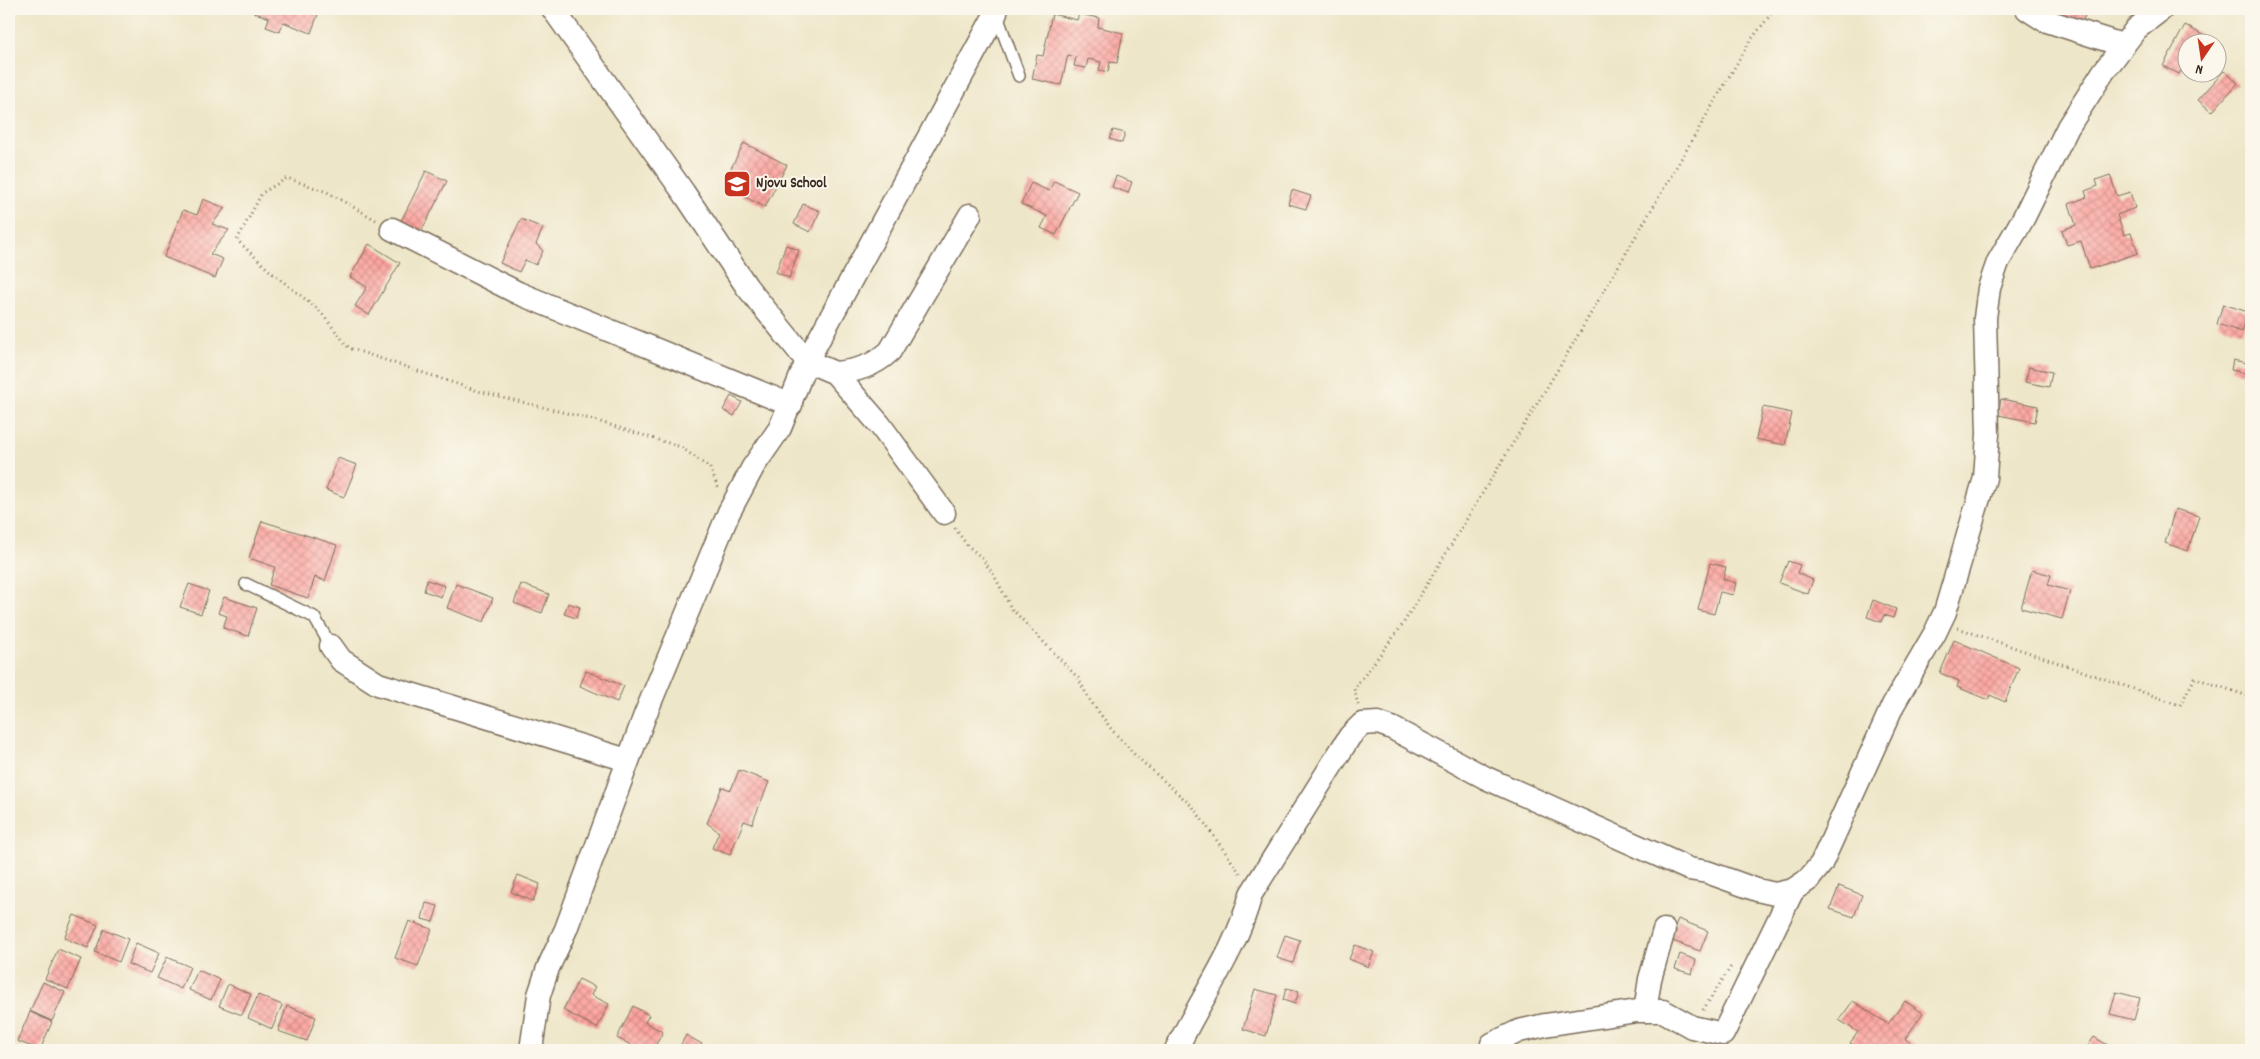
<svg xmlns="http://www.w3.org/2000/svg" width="2260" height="1059" viewBox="0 0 2260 1059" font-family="Dekko,sans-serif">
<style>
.building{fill:url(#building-cross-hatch)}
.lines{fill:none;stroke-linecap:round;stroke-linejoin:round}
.service-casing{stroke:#7a6c5a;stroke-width:14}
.minor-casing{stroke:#7a6c5a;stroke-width:25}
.path{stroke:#7a6c5a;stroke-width:3;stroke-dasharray:1 4;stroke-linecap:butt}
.service{stroke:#fff;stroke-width:11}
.minor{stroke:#fff;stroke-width:22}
.labels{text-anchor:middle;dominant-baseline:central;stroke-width:4;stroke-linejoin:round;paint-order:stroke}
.poi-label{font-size:15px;font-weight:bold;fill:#3b2a1e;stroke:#fbf7ec;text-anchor:start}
</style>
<defs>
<pattern id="building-cross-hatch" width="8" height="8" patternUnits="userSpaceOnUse" patternTransform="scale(1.25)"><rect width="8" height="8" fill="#fda39f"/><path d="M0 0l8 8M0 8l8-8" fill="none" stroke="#ce8581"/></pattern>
</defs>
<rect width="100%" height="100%" fill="#fbf7ec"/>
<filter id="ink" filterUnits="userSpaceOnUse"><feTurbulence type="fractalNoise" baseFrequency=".02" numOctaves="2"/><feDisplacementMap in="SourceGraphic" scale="10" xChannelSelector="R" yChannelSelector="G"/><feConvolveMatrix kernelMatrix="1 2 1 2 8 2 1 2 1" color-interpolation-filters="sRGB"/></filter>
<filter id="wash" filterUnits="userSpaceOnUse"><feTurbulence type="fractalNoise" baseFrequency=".0096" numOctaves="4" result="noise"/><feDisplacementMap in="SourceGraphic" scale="20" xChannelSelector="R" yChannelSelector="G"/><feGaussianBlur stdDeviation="1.12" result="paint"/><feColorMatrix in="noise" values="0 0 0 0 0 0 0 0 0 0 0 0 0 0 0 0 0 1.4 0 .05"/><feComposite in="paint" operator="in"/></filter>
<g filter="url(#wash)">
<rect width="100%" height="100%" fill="#eee6c8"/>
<g id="blocks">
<g class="building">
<polygon points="245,9 320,9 311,33 283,22 280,32 266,27 269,18"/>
<polygon points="2059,9 2087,9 2082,24 2057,16"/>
<polygon points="1052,14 1077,20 1079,14 1099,18 1098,27 1123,33 1117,63 1110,62 1108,72 1099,70 1101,62 1088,59 1086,68 1074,66 1076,57 1068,55 1061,85 1032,79 1037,55 1043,56"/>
<polygon points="2185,25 2208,38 2206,42 2188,42 2188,57 2179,74 2163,66"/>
<polygon points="2224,71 2238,83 2212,112 2198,100"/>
<polygon points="1113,130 1125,133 1122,143 1110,139"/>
<polygon points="744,143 787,165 765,207 741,195 748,181 729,172"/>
<polygon points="426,171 447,181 421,232 401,221"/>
<polygon points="2110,175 2117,196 2130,192 2135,208 2117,215 2124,235 2131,233 2138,253 2090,269 2081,241 2067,245 2062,230 2076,225 2069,204 2087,197 2085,191 2098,186 2096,180"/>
<polygon points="1116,176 1132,182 1128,193 1112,187"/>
<polygon points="1054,181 1078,192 1056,235 1041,228 1047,216 1021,204 1031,183 1049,191"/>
<polygon points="1292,190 1311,196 1306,209 1288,204"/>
<polygon points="203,199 225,208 212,224 229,230 210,254 223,259 215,278 164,257 183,210 197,215"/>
<polygon points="803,204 820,211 810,232 794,224"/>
<polygon points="521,219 543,228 536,244 543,251 536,265 525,260 519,272 500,263"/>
<polygon points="369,244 400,263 369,315 355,306 367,287 350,277"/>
<polygon points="786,245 799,250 789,278 776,272"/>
<polygon points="2223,304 2248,312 2242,332 2217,324"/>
<polygon points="2233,360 2251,364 2251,374 2231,370"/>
<polygon points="2029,367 2052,372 2049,387 2025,382"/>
<polygon points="731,396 742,402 734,416 723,410"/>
<polygon points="2001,399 2038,406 2035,422 1998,415"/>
<polygon points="1763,407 1792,413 1785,445 1756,439"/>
<polygon points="338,458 357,465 344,497 326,490"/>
<polygon points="2175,509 2199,516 2188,551 2165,543"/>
<polygon points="262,521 337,545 325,581 315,577 308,598 269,585 275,567 249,558"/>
<polygon points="1788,561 1800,565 1797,573 1813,580 1808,594 1779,583"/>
<polygon points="1710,563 1726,567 1723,579 1736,583 1733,595 1720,592 1714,614 1698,610"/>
<polygon points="2032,570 2051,575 2048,585 2070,591 2062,619 2021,608"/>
<polygon points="427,580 445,586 441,597 424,591"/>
<polygon points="189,584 209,591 201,614 180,607"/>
<polygon points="456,584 493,598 484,622 447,608"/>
<polygon points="521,584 549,594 542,613 514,603"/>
<polygon points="224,597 257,608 248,636 223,628 227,616 218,613"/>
<polygon points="1873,600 1896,609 1893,618 1884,615 1881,622 1867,617"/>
<polygon points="568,603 580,607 576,618 564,614"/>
<polygon points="1954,640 2019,668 2005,702 1990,695 1988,700 1957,687 1959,681 1940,673"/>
<polygon points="586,671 624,686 617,702 580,686"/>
<polygon points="739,770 769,782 752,824 744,821 730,855 712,848 719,832 707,823 722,787 731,790"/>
<polygon points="518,875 540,884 533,901 511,892"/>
<polygon points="1839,886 1862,895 1854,917 1830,909"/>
<polygon points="426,903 438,906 433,922 422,919"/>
<polygon points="74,915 98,925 88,948 64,938"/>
<polygon points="1678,919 1708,931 1700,951 1670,940"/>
<polygon points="409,921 432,929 418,966 395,958"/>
<polygon points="104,929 128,939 119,962 95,952"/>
<polygon points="1285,935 1300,940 1293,963 1277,958"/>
<polygon points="136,943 159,953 150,973 128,964"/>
<polygon points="1355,945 1374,952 1368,967 1349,959"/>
<polygon points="58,949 81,959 68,989 45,979"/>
<polygon points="1680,954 1696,960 1692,974 1675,969"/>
<polygon points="167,957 190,967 181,989 157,978"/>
<polygon points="198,970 220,980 211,1000 189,990"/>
<polygon points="579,979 595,987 591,995 609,1004 597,1028 563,1010"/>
<polygon points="43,982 65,992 52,1021 30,1011"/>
<polygon points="228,984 251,994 242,1015 219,1006"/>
<polygon points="1286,988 1299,991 1295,1004 1283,1000"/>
<polygon points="1255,989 1277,995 1266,1036 1243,1029"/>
<polygon points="2116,992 2140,998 2134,1020 2110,1014"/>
<polygon points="258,995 282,1005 272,1029 248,1018"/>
<polygon points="1853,1001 1888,1024 1905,1001 1923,1013 1905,1039 1921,1050 1861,1050 1850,1043 1858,1032 1839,1020"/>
<polygon points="287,1006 316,1017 307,1041 278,1031"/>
<polygon points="633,1006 649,1015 645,1022 663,1032 653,1050 641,1050 617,1038"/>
<polygon points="30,1012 52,1022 40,1050 17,1041"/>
<polygon points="686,1035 702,1044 698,1050 678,1050"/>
<polygon points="2094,1037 2116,1050 2085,1050"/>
</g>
</g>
</g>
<g filter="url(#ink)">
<use href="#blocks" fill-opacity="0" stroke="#7a6c5a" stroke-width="1"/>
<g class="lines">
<g class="service-casing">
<g id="service">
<polyline points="996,13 1019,76"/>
<polyline points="246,584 314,617 331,646"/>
</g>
</g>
<g class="minor-casing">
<g id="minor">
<polyline points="553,9 684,193 747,287 807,361 835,373 880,425 944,513"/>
<polyline points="2027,9 2044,20 2122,45"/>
<polyline points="392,229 518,293 791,405"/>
<path d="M835 373C857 371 874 366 890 351L970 215"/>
<polyline points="331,646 341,660 378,684 627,760"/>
<polyline points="1645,1011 1650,979 1664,930"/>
<polyline points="1492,1044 1519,1031 1545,1025 1637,1011 1663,1011 1692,1027 1723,1034 1793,890"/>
<polyline points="531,1050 539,995 548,968 566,929 645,715 729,512 753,467 780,428 807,361 996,13 995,9"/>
<path d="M1176 1050C1201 997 1236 952 1251 894L1350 736 1362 724 1378 723 1392 728 1486 778 1689 869 1707 872 1757 890 1775 894 1793 890 1808 880 1821 864 1893 705 1935 633 1945 612 1985 478 1988 434 1985 318 1989 288 1998 262 2024 217 2068 127 2104 71 2136 29 2162 9"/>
</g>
</g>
<g class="path">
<polyline points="376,220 327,192 287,178 262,193 237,240 272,273 319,310 349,348 478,391 594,420 681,447 710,468 718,487"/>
<polyline points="955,528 967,545 982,558 995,577 1011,608 1078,678 1089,699 1112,730 1136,756 1193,807 1240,873"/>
<polyline points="1958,628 2180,705 2195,678 2251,697"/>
<polyline points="1358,705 1354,689 1401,627 1560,366 1750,41 1775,9"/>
<polyline points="1703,1010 1732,965"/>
<polyline points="1677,1050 1682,1043"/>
</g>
<use href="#service" class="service"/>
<use href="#minor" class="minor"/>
</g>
</g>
<defs>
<g id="school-square" transform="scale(1.4375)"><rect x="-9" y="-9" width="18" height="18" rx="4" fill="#c8321e" stroke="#fbf7ec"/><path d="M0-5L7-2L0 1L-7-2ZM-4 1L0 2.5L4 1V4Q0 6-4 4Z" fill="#fff"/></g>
</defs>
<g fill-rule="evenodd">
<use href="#school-square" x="737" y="184"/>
</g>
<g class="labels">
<g class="poi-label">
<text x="756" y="184">Njovu School</text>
</g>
</g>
<rect width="2260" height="1059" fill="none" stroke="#fbf7ec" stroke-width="30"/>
<g transform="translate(2202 58) rotate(193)"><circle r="24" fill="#fbf7ec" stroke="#aea59a"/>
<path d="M0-4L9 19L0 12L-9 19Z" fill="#c8321e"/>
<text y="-8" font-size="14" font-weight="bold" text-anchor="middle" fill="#3b2a1e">N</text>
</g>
</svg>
